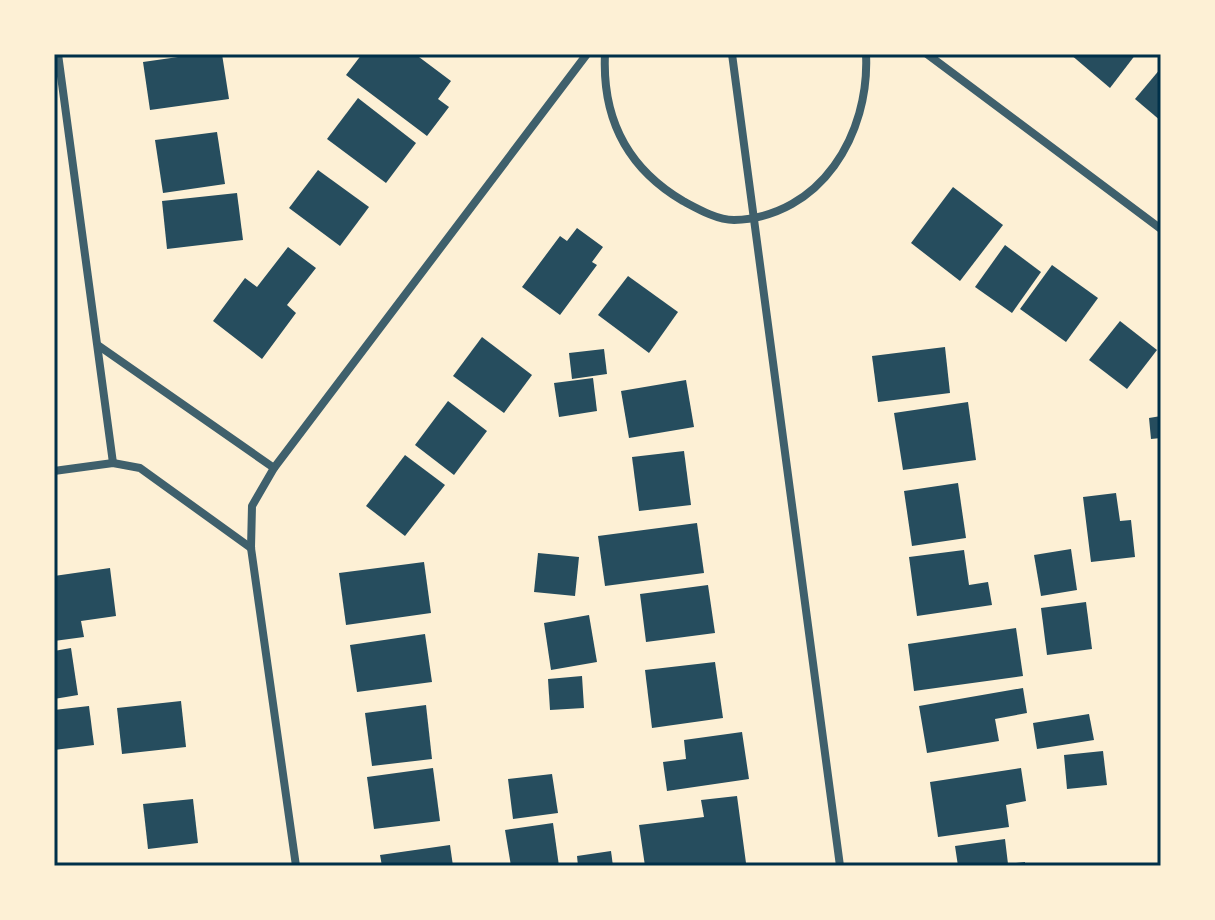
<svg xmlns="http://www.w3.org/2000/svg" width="1215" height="920" viewBox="0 0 1215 920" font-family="'Space Grotesk',sans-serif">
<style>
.building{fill:#264d5e}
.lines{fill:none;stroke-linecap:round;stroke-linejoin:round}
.minor{stroke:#3f606c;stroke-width:8}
.neatline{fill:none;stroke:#003049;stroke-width:3}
</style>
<rect width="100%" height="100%" fill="#fdf0d5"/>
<g class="building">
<polygon points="199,54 222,54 229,99 150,110 143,62"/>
<polygon points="362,54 415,54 451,81 438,99 449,107 427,136 346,75"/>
<polygon points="1070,54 1136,54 1110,88"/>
<polygon points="1161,68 1161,121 1135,99"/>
<polygon points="358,98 416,143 386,183 327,139"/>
<polygon points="217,132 225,184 163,193 155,140"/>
<polygon points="318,170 369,207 340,246 289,208"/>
<polygon points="953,187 1003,225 960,281 911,243"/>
<polygon points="237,193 243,240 167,249 162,201"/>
<polygon points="577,228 603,247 592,262 597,265 560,315 522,287 560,236 567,241"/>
<polygon points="1005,245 1041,272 1012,313 975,287"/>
<polygon points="288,247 316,268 287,305 296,313 262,359 213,321 245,278 257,287"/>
<polygon points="1052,265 1098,298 1066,342 1020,309"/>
<polygon points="628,276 678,312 649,353 598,315"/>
<polygon points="1120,321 1157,350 1127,389 1089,360"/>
<polygon points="482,337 532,375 504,413 453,376"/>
<polygon points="945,347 950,393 878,402 872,356"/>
<polygon points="604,349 607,374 572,379 569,353"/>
<polygon points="593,378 597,411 559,417 554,383"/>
<polygon points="686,380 694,427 629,438 621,391"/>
<polygon points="448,401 487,431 454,475 415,445"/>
<polygon points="968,402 976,460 903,470 894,413"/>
<polygon points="1161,416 1161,438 1151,439 1149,418"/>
<polygon points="684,451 691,505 639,511 632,457"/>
<polygon points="405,455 445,485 405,536 366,506"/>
<polygon points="958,483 966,538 912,546 904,491"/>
<polygon points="1116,493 1120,521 1131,520 1135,557 1091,562 1083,497"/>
<polygon points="697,523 704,573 605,586 598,536"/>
<polygon points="1071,549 1077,590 1041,596 1034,555"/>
<polygon points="964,550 969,585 988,582 992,605 917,616 909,557"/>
<polygon points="538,553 579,557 575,596 534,592"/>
<polygon points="424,562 431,613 346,625 339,573"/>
<polygon points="110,568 116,616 81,621 84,637 54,641 54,576"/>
<polygon points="708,585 715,633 646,642 640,594"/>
<polygon points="1086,602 1092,649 1047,655 1041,608"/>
<polygon points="589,615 597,662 551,670 544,623"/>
<polygon points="1016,628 1023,676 914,691 908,644"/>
<polygon points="425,634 432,682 357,692 350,645"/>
<polygon points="71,648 78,695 54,699 54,651"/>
<polygon points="715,662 723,718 652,728 645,670"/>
<polygon points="582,676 584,708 550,710 548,679"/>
<polygon points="1023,688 1027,713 995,719 999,741 927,753 919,706"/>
<polygon points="181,701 186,747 122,754 117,708"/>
<polygon points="426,705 432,759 372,766 365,713"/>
<polygon points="89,706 94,745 54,750 54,710"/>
<polygon points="1089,714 1094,740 1037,749 1033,723"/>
<polygon points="742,732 749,779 667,791 663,762 686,759 684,740"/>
<polygon points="1103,751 1107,785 1067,789 1064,755"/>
<polygon points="433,768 440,821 374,829 367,777"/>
<polygon points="1021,768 1026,801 1006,805 1009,827 938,837 930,782"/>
<polygon points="552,774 558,813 513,819 508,779"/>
<polygon points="737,796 746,863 645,866 639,825 704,817 701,800"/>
<polygon points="193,799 198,843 148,849 143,804"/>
<polygon points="553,823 559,866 511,866 505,830"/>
<polygon points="1005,839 1008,864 1025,862 1025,866 958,866 955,846"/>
<polygon points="450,845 453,866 382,866 380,855"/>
<polygon points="611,851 613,866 578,866 577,856"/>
</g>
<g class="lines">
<g class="minor">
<polyline points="58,54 113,463"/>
<path d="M605 54C602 119 627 168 683 201 698 209 717 220 734 220 821 217 870 134 866 54"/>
<polyline points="732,54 840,866"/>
<polyline points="927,54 1161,229"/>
<polyline points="99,346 274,468"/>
<polyline points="54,471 113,463 140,468 251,548"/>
<polyline points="296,866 251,548 252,506 274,468 587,54"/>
</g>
</g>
<rect width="1215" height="920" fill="none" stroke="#fdf0d5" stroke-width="112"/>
<rect x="56" y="56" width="1103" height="808" class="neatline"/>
</svg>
